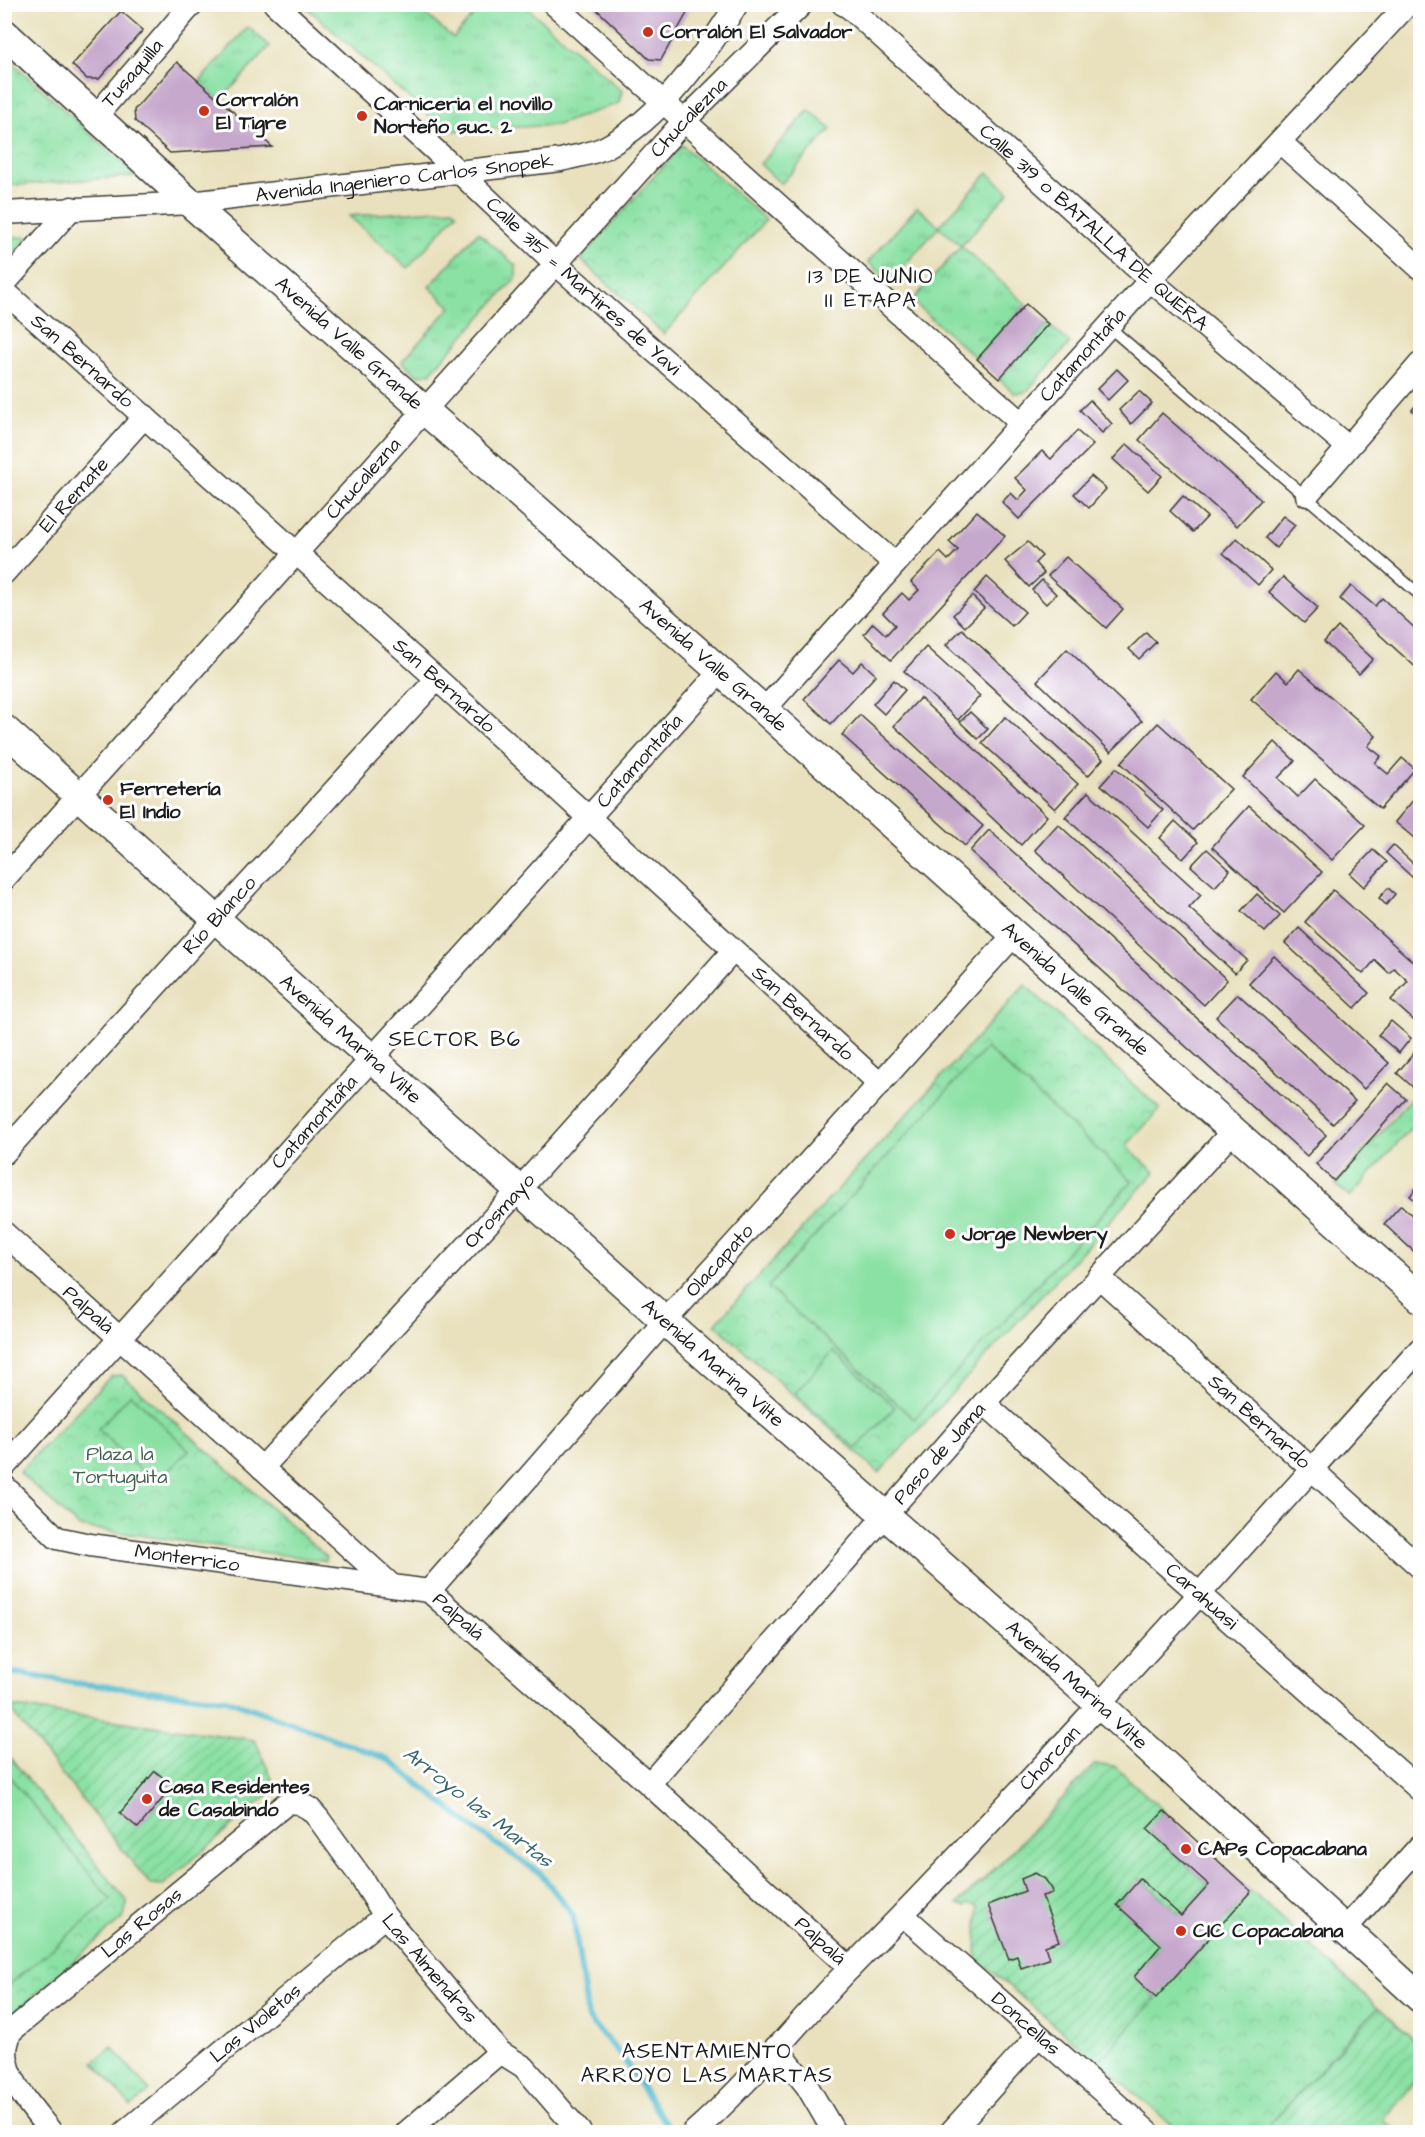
<svg xmlns="http://www.w3.org/2000/svg" width="1425" height="2137" viewBox="0 0 1425 2137" font-family="'Architects Daughter',sans-serif">
<style>
.grass{fill:url(#grass-tufts);stroke:#547e60;stroke-width:1.5}
.park{fill:url(#park-crowns);stroke:#547e60;stroke-width:1.5}
.garden{fill:url(#garden-furrows);stroke:#547e60;stroke-width:1.5}
.pitch{fill:#8be1a4;stroke:#547e60;stroke-width:1.5}
.lines{fill:none;stroke-linecap:round;stroke-linejoin:round}
.stream{stroke:#52bbcf;stroke-width:6}
.building{fill:#c6a8cd}
.service-casing{stroke:#3b3a34;stroke-width:13}
.minor-casing{stroke:#3b3a34;stroke-width:25}
.tertiary-casing{stroke:#3b3a34;stroke-width:31}
.service{stroke:#fff;stroke-width:10}
.minor{stroke:#fff;stroke-width:22}
.tertiary{stroke:#fff;stroke-width:28}
.poi-dot{fill:#c8321e;stroke:#fff;stroke-width:2}
.labels{text-anchor:middle;dominant-baseline:central;stroke-width:6;stroke-linejoin:round;paint-order:stroke}
.poi-label{font-size:20px;font-weight:bold;fill:#1c1c1c;stroke:#fff;text-anchor:start}
.street-label{font-size:20px;fill:#1c1c1c;stroke:#fff}
.park-label{font-size:20px;fill:#43614c;stroke:#fff}
.neighbourhood-label{font-size:21px;letter-spacing:1.5px;fill:#1c1c1c;stroke:#fff}
.water-label{font-size:21px;font-style:italic;fill:#34646d;stroke:#fff}
</style>
<defs>
<pattern id="grass-tufts" width="24" height="20" patternUnits="userSpaceOnUse" patternTransform="scale(1.5)"><rect width="24" height="20" fill="#8be1a4"/><path d="M3 7l-1-3M5 7V3M7 7l1-3M15 17l-1-3M17 17v-4M19 17l1-3" fill="none" stroke="#77c08d"/></pattern>
<pattern id="park-crowns" width="20" height="18" patternUnits="userSpaceOnUse" patternTransform="scale(1.5)"><rect width="20" height="18" fill="#8be1a4"/><path d="M2 6a3 3 0 1 1 6 0M12 15a3 3 0 1 1 6 0" fill="none" stroke="#77c08d"/></pattern>
<pattern id="garden-furrows" width="10" height="10" patternUnits="userSpaceOnUse" patternTransform="scale(1.5)"><rect width="10" height="10" fill="#8be1a4"/><path d="M-1 1l2-2M0 10L10 0M9 11l2-2" fill="none" stroke="#77c08d"/></pattern>
</defs>
<rect width="100%" height="100%" fill="#fff"/>
<filter id="ink" filterUnits="userSpaceOnUse"><feTurbulence type="fractalNoise" baseFrequency=".0167" numOctaves="2"/><feDisplacementMap in="SourceGraphic" scale="12" xChannelSelector="R" yChannelSelector="G"/><feConvolveMatrix kernelMatrix="1 2 1 2 8 2 1 2 1" color-interpolation-filters="sRGB"/></filter>
<filter id="wash" filterUnits="userSpaceOnUse"><feTurbulence type="fractalNoise" baseFrequency=".008" numOctaves="4" result="noise"/><feDisplacementMap in="SourceGraphic" scale="24" xChannelSelector="R" yChannelSelector="G"/><feGaussianBlur stdDeviation="1.35" result="paint"/><feColorMatrix in="noise" values="0 0 0 0 0 0 0 0 0 0 0 0 0 0 0 0 0 1.4 0 .05"/><feComposite in="paint" operator="in"/></filter>
<g filter="url(#wash)">
<rect width="100%" height="100%" fill="#e9e1be"/>
<g class="grass">
<polygon points="304,5 415,5 453,38 483,5 524,5 622,91 619,103 557,125 446,131"/>
<polygon points="248,27 270,46 220,101 199,82"/>
<polygon points="809,110 831,129 781,184 760,164"/>
<polygon points="988,173 1009,192 961,246 1026,304 977,359 912,301 961,246 939,227 890,281 868,262 917,207 939,226"/>
<polygon points="453,209 457,213 408,268 349,216"/>
<polygon points="478,232 516,266 516,278 429,374 417,375 402,361 451,307 429,287"/>
<polygon points="1048,324 1070,343 1026,392 1014,393 999,379"/>
<polygon points="1420,1088 1420,1118 1350,1197 1335,1184"/>
<polygon points="112,2047 150,2091 131,2107 94,2062"/>
</g>
<g class="park">
<polygon points="5,56 135,174 135,176 5,186"/>
<polygon points="682,145 766,220 664,334 580,259"/>
<polygon points="5,237 28,237 5,264 4,237"/>
<polygon points="1025,985 1160,1109 1126,1146 1155,1172 879,1473 715,1324"/>
<polygon points="122,1375 327,1557 326,1561 79,1527 19,1472 111,1376"/>
<polygon points="4,1750 127,1901 124,1917 5,2021"/>
<polygon points="1251,1891 1378,2007 1263,2132 1180,2132 1098,2062"/>
</g>
<g class="garden">
<polygon points="7,1706 255,1740 276,1788 163,1885 150,1884"/>
<polygon points="1094,1765 1114,1766 1164,1811 1148,1830 1209,1885 1181,1916 1141,1879 1117,1904 1161,1945 1134,1977 1156,1998 1098,2062 976,1958 978,1906 968,1904 966,1907 957,1904 999,1865"/>
<polygon points="1378,2007 1420,2045 1420,2087 1415,2083 1383,2119 1398,2132 1263,2132"/>
</g>
<g class="pitch">
<polygon points="986,1048 1132,1181 914,1419 768,1287"/>
<polygon points="833,1351 895,1407 856,1449 795,1393"/>
<polygon points="131,1394 189,1450 155,1484 98,1429"/>
<polygon points="5,1771 111,1900 5,1988 4,1988"/>
</g>
<g class="lines">
<polyline class="stream" points="4,1671 74,1683 226,1699 388,1759 476,1830 541,1874 573,1915 588,2018 620,2054 671,2132"/>
</g>
<g id="blocks">
<g class="building">
<polygon points="591,4 692,4 661,60 649,59"/>
<polygon points="121,11 143,30 99,79 87,79 72,65"/>
<polygon points="177,62 265,140 272,147 170,153 135,121 134,110"/>
<polygon points="1026,304 1048,324 999,379 977,359"/>
<polygon points="1117,369 1128,380 1108,400 1097,389"/>
<polygon points="1139,391 1152,403 1131,424 1119,410"/>
<polygon points="1090,400 1112,424 1102,433 1080,410"/>
<polygon points="1420,400 1420,418 1412,410"/>
<polygon points="1162,413 1261,500 1237,526 1139,440"/>
<polygon points="1077,431 1093,445 1019,519 1002,502 1011,493 1018,500 1027,490 1015,478 1042,451 1051,459"/>
<polygon points="1127,444 1162,476 1148,491 1113,459"/>
<polygon points="1091,476 1106,489 1089,508 1074,494"/>
<polygon points="1183,496 1207,517 1193,532 1170,511"/>
<polygon points="977,511 1005,536 891,660 864,634 873,623 886,635 895,625 883,613 902,593 909,600 919,590 911,582 940,552 948,560 958,550 949,542"/>
<polygon points="1283,516 1295,525 1276,548 1265,538"/>
<polygon points="1237,538 1271,570 1258,585 1223,553"/>
<polygon points="1028,542 1042,556 1035,563 1044,573 1029,587 1005,561"/>
<polygon points="1066,557 1123,609 1106,628 1048,576"/>
<polygon points="987,577 1025,612 1012,626 974,592"/>
<polygon points="1283,577 1318,608 1304,623 1269,592"/>
<polygon points="1042,580 1056,594 1046,604 1032,590"/>
<polygon points="1351,586 1375,606 1382,598 1420,633 1420,671 1340,599"/>
<polygon points="972,596 984,608 965,627 953,615"/>
<polygon points="1338,627 1373,659 1359,674 1324,642"/>
<polygon points="962,629 1103,759 1088,776 946,645"/>
<polygon points="1146,632 1156,642 1139,659 1129,649"/>
<polygon points="926,647 980,696 958,720 904,671"/>
<polygon points="1067,649 1142,721 1111,752 1037,681"/>
<polygon points="839,660 853,672 862,662 876,675 831,724 804,699"/>
<polygon points="1299,669 1376,736 1368,746 1381,756 1375,763 1388,774 1402,758 1415,769 1380,809 1251,699 1276,671 1288,682"/>
<polygon points="894,680 905,690 884,714 873,704"/>
<polygon points="920,698 1047,816 1021,845 894,726"/>
<polygon points="970,712 988,729 978,739 960,722"/>
<polygon points="860,715 983,826 965,846 842,735"/>
<polygon points="1005,717 1078,784 1055,809 982,743"/>
<polygon points="1158,723 1231,789 1193,830 1121,763"/>
<polygon points="1275,742 1295,761 1278,778 1298,797 1315,779 1365,825 1332,860 1243,777"/>
<polygon points="1116,768 1163,810 1148,827 1101,785"/>
<polygon points="1088,792 1201,895 1189,908 1247,960 1235,973 1065,817"/>
<polygon points="1420,792 1420,843 1395,822"/>
<polygon points="1249,806 1322,872 1284,913 1212,847"/>
<polygon points="1175,821 1198,842 1183,859 1160,838"/>
<polygon points="1058,824 1227,980 1204,1005 1035,850"/>
<polygon points="989,830 1326,1135 1307,1156 970,851"/>
<polygon points="1393,845 1419,869 1412,877 1386,853"/>
<polygon points="1207,849 1230,870 1215,887 1191,866"/>
<polygon points="1373,850 1387,862 1364,887 1350,874"/>
<polygon points="1388,888 1395,894 1386,905 1379,898"/>
<polygon points="1333,890 1420,968 1420,1026 1391,1000 1408,981 1394,968 1389,973 1375,960 1363,974 1305,922"/>
<polygon points="1257,894 1280,916 1265,932 1241,911"/>
<polygon points="1299,928 1369,993 1355,1008 1285,943"/>
<polygon points="1274,956 1389,1063 1364,1089 1249,983"/>
<polygon points="1238,994 1355,1101 1333,1124 1216,1017"/>
<polygon points="1391,1021 1411,1038 1399,1053 1378,1035"/>
<polygon points="1420,1046 1420,1083 1415,1089 1397,1073"/>
<polygon points="1388,1083 1406,1099 1334,1181 1316,1164"/>
<polygon points="1420,1183 1420,1205 1410,1196"/>
<polygon points="1401,1205 1420,1223 1420,1257 1384,1224"/>
<polygon points="155,1771 173,1786 138,1828 120,1813"/>
<polygon points="1164,1811 1251,1891 1156,1998 1134,1977 1161,1945 1117,1905 1140,1879 1181,1916 1209,1885 1147,1829"/>
<polygon points="1035,1873 1045,1879 1052,1889 1053,1893 1042,1896 1059,1941 1045,1946 1049,1959 1021,1968 1017,1956 1009,1959 988,1905 1025,1891 1021,1879"/>
</g>
</g>
</g>
<g filter="url(#ink)">
<use href="#blocks" fill-opacity="0" stroke="#3b3a34" stroke-width="1.5"/>
<g class="lines">
<g class="service-casing">
<polyline id="service" points="1109,327 1420,595"/>
</g>
<g class="minor-casing">
<g id="minor">
<path id="s1" d="M275 4 460 173 555 263 895 564"/>
<polyline points="554,4 1021,423"/>
<path id="s2" d="M843 4 850 8 1150 280 1348 447"/>
<path id="s3" d="M96 116 192 4"/>
<polyline points="1280,142 1420,268"/>
<path id="s4" d="M4 213 190 203 561 160C575 156 593 154 606 147 661 118 704 56 737 4"/>
<polyline points="4,284 72,208"/>
<path id="s5" d="M4 291 437 679 880 1084"/>
<polyline points="1307,495 1420,364"/>
<path id="s6" d="M4 573 145 416"/>
<path id="s7" d="M764 710 1150 280 1408 4"/>
<path id="s8" d="M4 879 684 121 802 4"/>
<path id="s9" d="M4 1153 217 918 437 679"/>
<path id="s10" d="M4 1233 391 1585"/>
<path id="s11" d="M1099 1277 1420 1567"/>
<path id="s12" d="M984 1403 1420 1790"/>
<path id="s13" d="M4 1467 720 672"/>
<path id="s14" d="M262 1468 519 1190 733 951"/>
<path id="s15" d="M4 1486 57 1538 90 1545 429 1591 649 1784 850 1968"/>
<path id="s16" d="M429 1591 665 1321 1014 935"/>
<path id="s17" d="M649 1784 984 1403 1234 1130"/>
<path id="s18" d="M903 1915 1148 2132"/>
<polyline points="1345,1929 1420,1846"/>
<polyline points="776,2047 807,2086 834,2132"/>
<path id="s19" d="M51 2132C34 2110 6 2081 6 2051 6 2045 9 2038 10 2032L288 1802 299 1803 310 1809 318 1818 360 1876 385 1916 500 2052 524 2067 580 2132"/>
<path id="s20" d="M125 2132 385 1916"/>
<polyline points="407,2132 500,2052"/>
<path id="s21" d="M694 2132C752 2081 799 2020 853 1965 1049 1766 1233 1556 1420 1349"/>
<polyline points="951,2132 1037,2037"/>
</g>
</g>
<g class="tertiary-casing">
<g id="tertiary">
<path id="s22" d="M4 33 190 203 764 710 1420 1298"/>
<path id="s23" d="M4 729 665 1321 1099 1704 1420 1998"/>
</g>
</g>
<use href="#service" class="service"/>
<use href="#minor" class="minor"/>
<use href="#tertiary" class="tertiary"/>
</g>
</g>
<g class="poi-dot">
<circle cx="648" cy="32" r="6"/>
<circle cx="204" cy="111" r="6"/>
<circle cx="362" cy="116" r="6"/>
<circle cx="108" cy="800" r="6"/>
<circle cx="950" cy="1234" r="6"/>
<circle cx="147" cy="1799" r="6"/>
<circle cx="1186" cy="1849" r="6"/>
<circle cx="1181" cy="1931" r="6"/>
</g>
<g class="labels">
<g class="poi-label">
<text x="660" y="32">Corralón El Salvador</text>
<text x="216" y="100">Corralón<tspan x="216" dy="23">El Tigre</tspan></text>
<text x="374" y="104">Carniceria el novillo<tspan x="374" dy="23">Norteño suc. 2</tspan></text>
<text x="120" y="789">Ferretería<tspan x="120" dy="23">El Indio</tspan></text>
<text x="962" y="1234">Jorge Newbery</text>
<text x="159" y="1787">Casa Residentes<tspan x="159" dy="23">de Casabindo</tspan></text>
<text x="1198" y="1849">CAPs Copacabana</text>
<text x="1193" y="1931">CIC Copacabana</text>
</g>
<g class="street-label">
<text stroke="none"><textPath href="#s3" startOffset="56">Tusaquilla</textPath></text>
<text stroke="none"><textPath href="#s8" startOffset="1024">Chucalezna</textPath></text>
<text stroke="none"><textPath href="#s4" startOffset="402">Avenida Ingeniero Carlos Snopek</textPath></text>
<text stroke="none"><textPath href="#s2" startOffset="336">Calle 319 o BATALLA DE QUERA</textPath></text>
<text stroke="none"><textPath href="#s1" startOffset="418">Calle 315 = Martires de Yavi</textPath></text>
<text stroke="none"><textPath href="#s22" startOffset="464">Avenida Valle Grande</textPath></text>
<text stroke="none"><textPath href="#s7" startOffset="477">Catamontaña</textPath></text>
<text stroke="none"><textPath href="#s5" startOffset="105">San Bernardo</textPath></text>
<text stroke="none"><textPath href="#s8" startOffset="538">Chucalezna</textPath></text>
<text stroke="none"><textPath href="#s6" startOffset="105">El Remate</textPath></text>
<text stroke="none"><textPath href="#s22" startOffset="950">Avenida Valle Grande</textPath></text>
<text stroke="none"><textPath href="#s5" startOffset="591">San Bernardo</textPath></text>
<text stroke="none"><textPath href="#s13" startOffset="950">Catamontaña</textPath></text>
<text stroke="none"><textPath href="#s9" startOffset="321">Río Blanco</textPath></text>
<text stroke="none"><textPath href="#s22" startOffset="1436">Avenida Valle Grande</textPath></text>
<text stroke="none"><textPath href="#s5" startOffset="1077">San Bernardo</textPath></text>
<text stroke="none"><textPath href="#s23" startOffset="465">Avenida Marina Vilte</textPath></text>
<text stroke="none"><textPath href="#s13" startOffset="464">Catamontaña</textPath></text>
<text stroke="none"><textPath href="#s14" startOffset="350">Orosmayo</textPath></text>
<text stroke="none"><textPath href="#s16" startOffset="440">Olacapato</textPath></text>
<text stroke="none"><textPath href="#s10" startOffset="114">Palpalá</textPath></text>
<text stroke="none"><textPath href="#s23" startOffset="951">Avenida Marina Vilte</textPath></text>
<text stroke="none"><textPath href="#s11" startOffset="216">San Bernardo</textPath></text>
<text stroke="none"><textPath href="#s17" startOffset="440">Paso de Jama</textPath></text>
<text stroke="none"><textPath href="#s15" startOffset="206">Monterrico</textPath></text>
<text stroke="none"><textPath href="#s12" startOffset="291">Carahuasi</textPath></text>
<text stroke="none"><textPath href="#s15" startOffset="489">Palpalá</textPath></text>
<text stroke="none"><textPath href="#s23" startOffset="1437">Avenida Marina Vilte</textPath></text>
<text stroke="none"><textPath href="#s21" startOffset="516">Chorcan</textPath></text>
<text stroke="none"><textPath href="#s19" startOffset="285">Las Rosas</textPath></text>
<text stroke="none"><textPath href="#s15" startOffset="975">Palpalá</textPath></text>
<text stroke="none"><textPath href="#s19" startOffset="698">Las Almendras</textPath></text>
<text stroke="none"><textPath href="#s20" startOffset="170">Las Violetas</textPath></text>
<text stroke="none"><textPath href="#s18" startOffset="164">Doncellas</textPath></text>
</g>
<g class="park-label">
<text x="120" y="1454">Plaza la<tspan x="120" dy="23">Tortuguita</tspan></text>
</g>
<g class="neighbourhood-label">
<text x="871" y="276">13 DE JUNIO<tspan x="871" dy="24">II ETAPA</tspan></text>
<text x="455" y="1039">SECTOR B6</text>
<text x="707" y="2051">ASENTAMIENTO<tspan x="707" dy="24">ARROYO LAS MARTAS</tspan></text>
</g>
<g class="water-label">
<text transform="translate(478 1807) rotate(38)">Arroyo las Martas</text>
</g>
</g>
<rect width="1425" height="2137" fill="none" stroke="#fff" stroke-width="24"/>
</svg>
